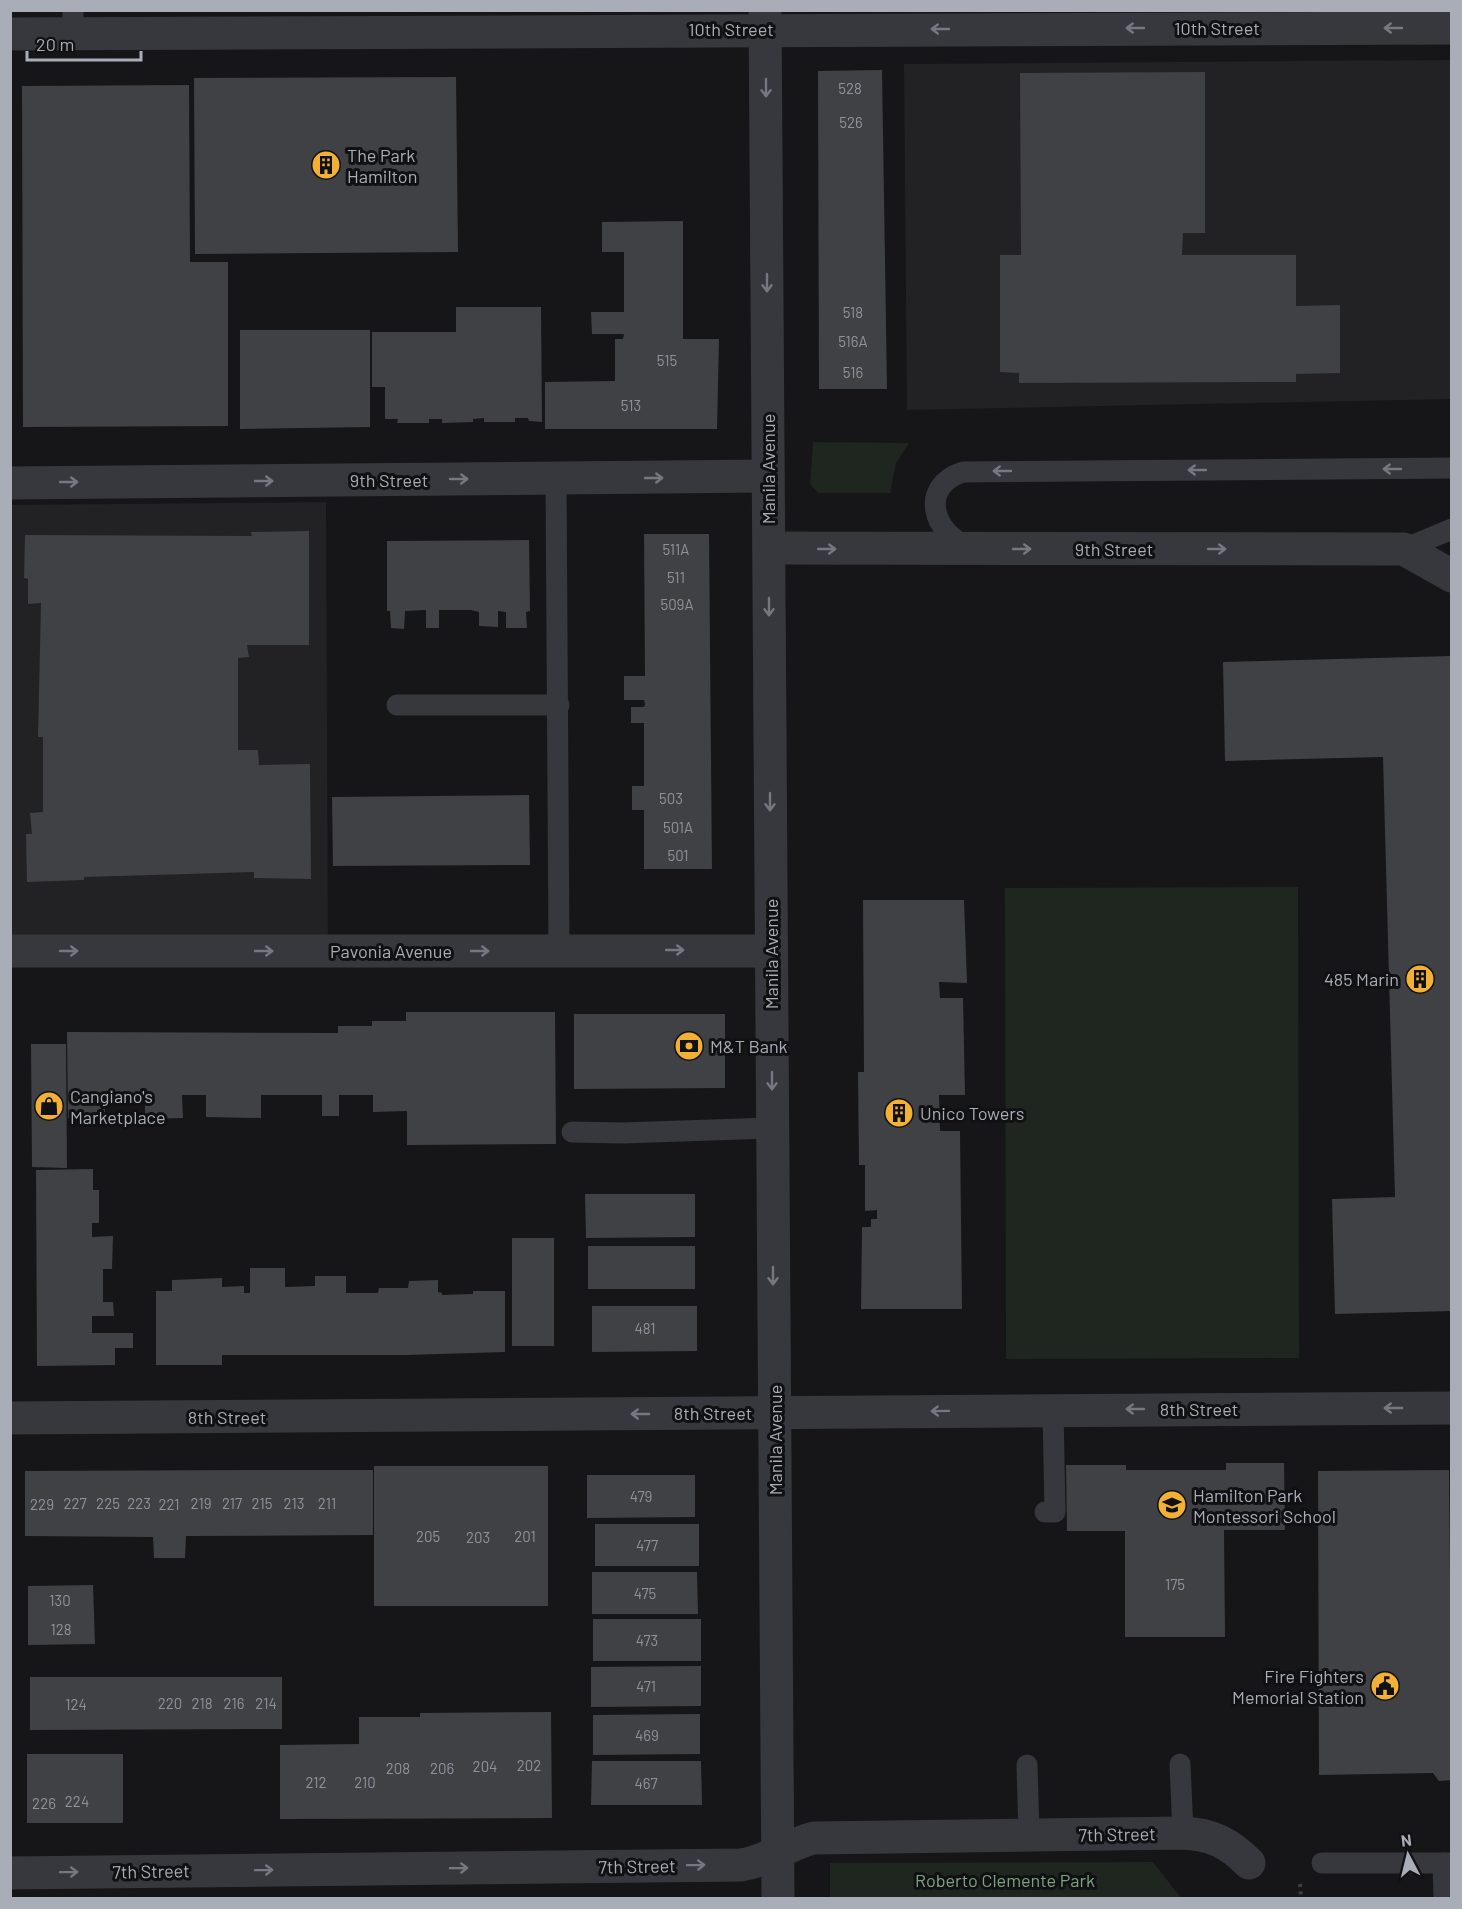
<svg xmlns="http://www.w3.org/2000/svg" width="1462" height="1909" viewBox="0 0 1462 1909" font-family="Barlow,sans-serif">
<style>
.built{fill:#222225}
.green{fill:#1e261f}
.building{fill:#404145}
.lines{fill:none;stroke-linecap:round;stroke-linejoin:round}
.path{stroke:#3d3f44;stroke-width:4;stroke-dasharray:3 4.5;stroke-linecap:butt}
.service{stroke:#37383d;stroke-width:21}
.minor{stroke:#37383d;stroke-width:33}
.tertiary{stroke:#37383d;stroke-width:33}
.oneway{stroke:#757881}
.labels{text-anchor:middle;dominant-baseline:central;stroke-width:6;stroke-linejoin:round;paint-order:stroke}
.number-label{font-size:15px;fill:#8e929b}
.street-label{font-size:18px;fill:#a8adb8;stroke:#111113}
.poi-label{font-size:18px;fill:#a8adb8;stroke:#111113;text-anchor:start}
.park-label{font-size:18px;fill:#7fa381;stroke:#111113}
</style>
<rect width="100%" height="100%" fill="#161618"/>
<g class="built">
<polygon points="1451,60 1451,399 907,410 904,64"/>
<polygon points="326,502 328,959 11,961 10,505"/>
</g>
<g class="green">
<polygon points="813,442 909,443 896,463 890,493 818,493 810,484"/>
<polygon points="1298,887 1299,1358 1006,1359 1005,888"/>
<polygon points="1153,1862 1181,1898 830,1898 830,1863"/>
</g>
<g class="building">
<polygon points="882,70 887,389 819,389 818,71"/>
<polygon points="1205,72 1205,233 1183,233 1182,255 1296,255 1296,306 1340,305 1340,373 1296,374 1296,382 1019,383 1019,373 1000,372 1000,255 1021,255 1020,73"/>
<polygon points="456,77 458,252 195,254 194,78"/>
<polygon points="189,85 190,262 228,262 228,426 23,427 22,86"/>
<polygon points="683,221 683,339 719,339 717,429 545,429 545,382 615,381 615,339 623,339 624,334 592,334 591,312 624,312 624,252 602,252 602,222"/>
<polygon points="456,307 541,307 542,422 529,421 528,418 515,418 515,422 484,422 484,418 473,419 473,422 442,423 442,419 429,419 429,423 397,423 398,419 385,419 385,387 372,387 372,332 456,332"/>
<polygon points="240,330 370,330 370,427 240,429"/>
<polygon points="309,531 309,645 247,645 249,657 238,658 238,750 258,750 259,765 310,764 311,879 254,878 254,872 84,877 84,880 27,882 26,834 32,834 30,813 43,812 43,737 38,737 41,603 28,604 28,579 24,578 25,535 252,536 251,532"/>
<polygon points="644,534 709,534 712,869 644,869 644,810 632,810 632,786 644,786 644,723 631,723 631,707 644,707 645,704 644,700 624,700 624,676 645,676"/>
<polygon points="529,540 530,611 526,612 527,628 506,628 506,612 498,611 498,627 479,626 479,612 471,610 439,610 439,628 426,628 426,610 405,611 404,629 391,628 390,611 387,611 387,541"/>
<polygon points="1452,656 1452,1311 1335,1314 1332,1199 1395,1197 1383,757 1225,761 1223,662"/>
<polygon points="529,795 530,865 333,866 332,797"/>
<polygon points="863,900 964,900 967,983 939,982 940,998 963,998 965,1095 939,1095 940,1131 960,1131 962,1309 861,1309 862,1227 871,1227 871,1219 877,1219 877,1210 865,1211 865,1165 859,1165 858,1072 864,1072"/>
<polygon points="406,1012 555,1012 556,1144 407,1145 407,1111 373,1112 373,1095 339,1095 339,1116 322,1116 322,1095 261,1095 261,1118 206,1117 206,1095 182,1095 183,1118 145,1119 145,1101 105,1101 105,1118 68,1118 67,1032 338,1033 338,1026 372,1026 372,1021 406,1021"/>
<polygon points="574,1014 725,1014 725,1088 574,1089"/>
<polygon points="31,1044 66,1044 67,1168 32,1167"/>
<polygon points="93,1169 93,1190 99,1190 99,1223 92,1223 92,1237 113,1236 112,1269 103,1269 103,1302 113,1302 114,1316 92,1316 92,1333 133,1333 133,1348 115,1348 115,1365 37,1366 36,1170"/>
<polygon points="585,1194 695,1194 695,1237 586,1238"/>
<rect x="512" y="1238" width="42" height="108"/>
<rect x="588" y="1246" width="107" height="43"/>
<polygon points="250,1268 285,1268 285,1287 315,1286 315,1276 346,1276 346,1293 378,1293 379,1288 408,1288 409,1281 438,1280 438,1292 442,1293 442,1295 473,1294 473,1291 505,1291 505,1352 407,1355 222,1355 222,1365 156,1365 156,1291 172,1291 172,1280 222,1278 222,1287 244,1286 244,1293 250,1293"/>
<polygon points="592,1306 697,1306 697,1351 592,1352"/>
<polygon points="1226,1463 1284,1463 1285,1530 1224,1530 1225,1637 1125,1637 1125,1531 1067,1531 1066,1465 1126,1465 1126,1470 1226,1470"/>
<rect x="374" y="1466" width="174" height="140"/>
<polygon points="247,1470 373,1470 373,1535 186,1536 185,1558 154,1558 153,1537 25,1536 25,1471"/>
<polygon points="1449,1470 1452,1780 1439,1781 1433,1773 1319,1775 1318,1471"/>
<polygon points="587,1475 695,1475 695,1517 587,1518"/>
<rect x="595" y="1524" width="104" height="42"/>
<polygon points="592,1572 697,1572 698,1614 592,1614"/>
<polygon points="93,1585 95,1644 28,1645 28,1586"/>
<rect x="593" y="1619" width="108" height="42"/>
<polygon points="701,1666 701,1706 591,1707 591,1667"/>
<polygon points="30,1677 282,1677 282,1729 30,1730"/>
<polygon points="551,1712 552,1818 280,1819 280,1745 359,1744 359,1717 420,1717 420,1713"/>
<polygon points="700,1714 700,1754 593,1755 593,1715"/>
<rect x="27" y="1754" width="96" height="69"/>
<polygon points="592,1761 701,1761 702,1805 591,1805"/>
</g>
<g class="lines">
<polyline class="path" points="1300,1884 1301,1898"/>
<g class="service">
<polyline points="73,33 73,10"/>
<polyline points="556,478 559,951"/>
<path d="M970 547C932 534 919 486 963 472L1452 468"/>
<polyline points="1404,549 1452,529"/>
<polyline points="397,705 559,705"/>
<polyline points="572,1132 622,1133 772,1128"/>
<polyline points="1045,1512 1055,1512 1053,1410"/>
<polyline points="1180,1764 1183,1833"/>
<polyline points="1027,1765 1029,1835"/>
<polyline points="1322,1863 1452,1863"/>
<polyline points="1443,1863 1444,1898"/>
</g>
<g class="minor">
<polyline points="10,34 1452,28"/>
<polyline points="10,483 768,476"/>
<polyline points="769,548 1404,549 1452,576"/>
<polyline points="10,951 771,951"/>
<path d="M10 1873 741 1865C768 1861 788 1844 814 1838L1183 1833C1211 1834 1229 1843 1249 1863"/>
</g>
<g class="tertiary">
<polyline points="765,10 778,1898"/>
<polyline points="10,1418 1452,1408"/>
</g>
</g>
<defs><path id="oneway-shaft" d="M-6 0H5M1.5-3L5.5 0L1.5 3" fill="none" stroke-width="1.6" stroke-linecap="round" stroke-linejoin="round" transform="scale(1.5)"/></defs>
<g class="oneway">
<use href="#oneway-shaft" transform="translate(1135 28) rotate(180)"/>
<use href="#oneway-shaft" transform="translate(1393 28) rotate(180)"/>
<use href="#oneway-shaft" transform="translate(940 29) rotate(180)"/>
<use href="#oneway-shaft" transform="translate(766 88) rotate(90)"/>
<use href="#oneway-shaft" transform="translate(767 283) rotate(90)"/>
<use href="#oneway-shaft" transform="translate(1392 469) rotate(180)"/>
<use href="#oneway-shaft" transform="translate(1197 470) rotate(180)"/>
<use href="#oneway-shaft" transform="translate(1002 471) rotate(180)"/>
<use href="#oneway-shaft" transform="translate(654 478)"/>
<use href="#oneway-shaft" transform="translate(459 479)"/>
<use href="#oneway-shaft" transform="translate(264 481)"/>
<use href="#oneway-shaft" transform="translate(69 482)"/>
<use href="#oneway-shaft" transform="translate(827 549)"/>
<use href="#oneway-shaft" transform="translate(1022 549)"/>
<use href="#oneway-shaft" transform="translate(1217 549)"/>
<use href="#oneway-shaft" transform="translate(769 607) rotate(90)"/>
<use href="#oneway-shaft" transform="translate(770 802) rotate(90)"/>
<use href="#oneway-shaft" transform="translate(675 950)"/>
<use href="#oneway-shaft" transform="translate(69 951)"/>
<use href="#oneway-shaft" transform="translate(264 951)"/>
<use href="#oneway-shaft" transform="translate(480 951)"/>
<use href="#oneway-shaft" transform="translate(772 1081) rotate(90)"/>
<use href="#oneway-shaft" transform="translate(773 1276) rotate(90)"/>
<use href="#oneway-shaft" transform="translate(1393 1408) rotate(180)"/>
<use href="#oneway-shaft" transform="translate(1135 1409) rotate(180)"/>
<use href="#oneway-shaft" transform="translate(940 1411) rotate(179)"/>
<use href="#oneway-shaft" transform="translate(640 1414) rotate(180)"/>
<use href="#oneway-shaft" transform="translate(696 1865) rotate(-1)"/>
<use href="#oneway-shaft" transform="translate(459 1868) rotate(-1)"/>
<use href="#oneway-shaft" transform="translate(264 1870) rotate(-1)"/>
<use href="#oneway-shaft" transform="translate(69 1872) rotate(-1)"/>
</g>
<defs>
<g id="building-disc" transform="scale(1.5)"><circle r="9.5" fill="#f2b134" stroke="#111113"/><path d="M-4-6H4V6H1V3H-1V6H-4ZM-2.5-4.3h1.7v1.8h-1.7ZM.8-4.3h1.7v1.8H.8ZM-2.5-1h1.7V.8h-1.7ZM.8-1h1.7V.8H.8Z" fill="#111"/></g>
<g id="bank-disc" transform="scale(1.5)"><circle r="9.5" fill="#f2b134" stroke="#111113"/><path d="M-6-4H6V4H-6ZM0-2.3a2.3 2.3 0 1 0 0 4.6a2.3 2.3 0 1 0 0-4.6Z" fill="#111"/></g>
<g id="shop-disc" transform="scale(1.5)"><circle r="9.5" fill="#f2b134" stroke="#111113"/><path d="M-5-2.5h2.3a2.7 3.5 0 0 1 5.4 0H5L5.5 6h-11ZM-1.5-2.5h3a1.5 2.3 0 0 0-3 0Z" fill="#111"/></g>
<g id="school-disc" transform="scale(1.5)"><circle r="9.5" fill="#f2b134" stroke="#111113"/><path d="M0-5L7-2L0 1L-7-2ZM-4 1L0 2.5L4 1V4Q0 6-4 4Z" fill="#111"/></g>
<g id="civic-disc" transform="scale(1.5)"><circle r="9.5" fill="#f2b134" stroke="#111113"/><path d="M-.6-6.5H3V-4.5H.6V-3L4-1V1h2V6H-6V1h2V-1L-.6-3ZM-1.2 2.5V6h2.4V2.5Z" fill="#111"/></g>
</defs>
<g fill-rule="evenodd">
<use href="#building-disc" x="326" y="165"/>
<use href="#building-disc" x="1420" y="979"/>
<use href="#bank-disc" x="689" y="1046"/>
<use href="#shop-disc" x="49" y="1106"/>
<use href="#building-disc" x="899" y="1113"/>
<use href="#school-disc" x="1172" y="1505"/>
<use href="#civic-disc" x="1385" y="1686"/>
</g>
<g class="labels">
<g class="number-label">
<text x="850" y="88">528</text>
<text x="851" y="122">526</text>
<text x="853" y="312">518</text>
<text x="853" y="341">516A</text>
<text x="667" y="360">515</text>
<text x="853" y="372">516</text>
<text x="631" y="405">513</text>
<text x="676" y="549">511A</text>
<text x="676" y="577">511</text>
<text x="677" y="604">509A</text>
<text x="671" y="798">503</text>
<text x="678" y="827">501A</text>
<text x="678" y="855">501</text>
<text x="645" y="1328">481</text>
<text x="641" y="1496">479</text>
<text x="75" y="1503">227</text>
<text x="108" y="1503">225</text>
<text x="139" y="1503">223</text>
<text x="201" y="1503">219</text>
<text x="232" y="1503">217</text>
<text x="262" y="1503">215</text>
<text x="294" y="1503">213</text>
<text x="327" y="1503">211</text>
<text x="42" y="1504">229</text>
<text x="169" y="1504">221</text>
<text x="428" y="1536">205</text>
<text x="525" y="1536">201</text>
<text x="478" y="1537">203</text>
<text x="647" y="1545">477</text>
<text x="1175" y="1584">175</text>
<text x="645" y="1593">475</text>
<text x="60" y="1600">130</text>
<text x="61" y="1629">128</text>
<text x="647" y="1640">473</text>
<text x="646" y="1686">471</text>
<text x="170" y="1703">220</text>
<text x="202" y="1703">218</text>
<text x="234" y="1703">216</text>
<text x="266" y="1703">214</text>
<text x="76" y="1704">124</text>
<text x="647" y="1735">469</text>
<text x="529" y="1765">202</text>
<text x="485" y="1766">204</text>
<text x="398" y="1768">208</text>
<text x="442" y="1768">206</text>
<text x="316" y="1782">212</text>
<text x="365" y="1782">210</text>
<text x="646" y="1783">467</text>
<text x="77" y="1801">224</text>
<text x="44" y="1803">226</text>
</g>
<g class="street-label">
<text x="1217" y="28">10th Street</text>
<text x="731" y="29">10th Street</text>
<text transform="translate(768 469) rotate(-90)">Manila Avenue</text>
<text x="389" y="480">9th Street</text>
<text x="1114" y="549">9th Street</text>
<text x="391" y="951">Pavonia Avenue</text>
<text transform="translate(771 954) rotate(-90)">Manila Avenue</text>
<text x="1199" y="1409">8th Street</text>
<text x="713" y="1413">8th Street</text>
<text x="227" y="1417">8th Street</text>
<text transform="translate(775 1440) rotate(-90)">Manila Avenue</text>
<text transform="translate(1117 1834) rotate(-1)">7th Street</text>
<text transform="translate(637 1866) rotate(-1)">7th Street</text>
<text transform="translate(151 1871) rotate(-1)">7th Street</text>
</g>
<g class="poi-label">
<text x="347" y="155">The Park<tspan x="347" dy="21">Hamilton</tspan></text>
<text x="1399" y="979" text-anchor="end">485 Marin</text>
<text x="710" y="1046">M&amp;T Bank</text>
<text x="70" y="1096">Cangiano's<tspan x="70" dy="21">Marketplace</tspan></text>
<text x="920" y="1113">Unico Towers</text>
<text x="1193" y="1495">Hamilton Park<tspan x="1193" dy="21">Montessori School</tspan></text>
<text x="1364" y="1676" text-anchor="end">Fire Fighters<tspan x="1364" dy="21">Memorial Station</tspan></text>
</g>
<g class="park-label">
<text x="1005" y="1880">Roberto Clemente Park</text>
</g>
</g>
<rect width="1462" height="1909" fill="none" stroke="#a8adb8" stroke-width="24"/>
<g transform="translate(1408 1855) rotate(353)" stroke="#111113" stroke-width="4.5" paint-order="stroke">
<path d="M0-4.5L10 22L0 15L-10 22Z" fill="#a8adb8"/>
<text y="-9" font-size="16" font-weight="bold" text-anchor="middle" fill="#a8adb8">N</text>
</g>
<path d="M27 51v9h114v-9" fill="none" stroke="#a8adb8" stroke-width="3"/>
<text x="36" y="51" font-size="18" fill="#a8adb8" stroke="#111113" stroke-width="4.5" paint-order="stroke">20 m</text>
</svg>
